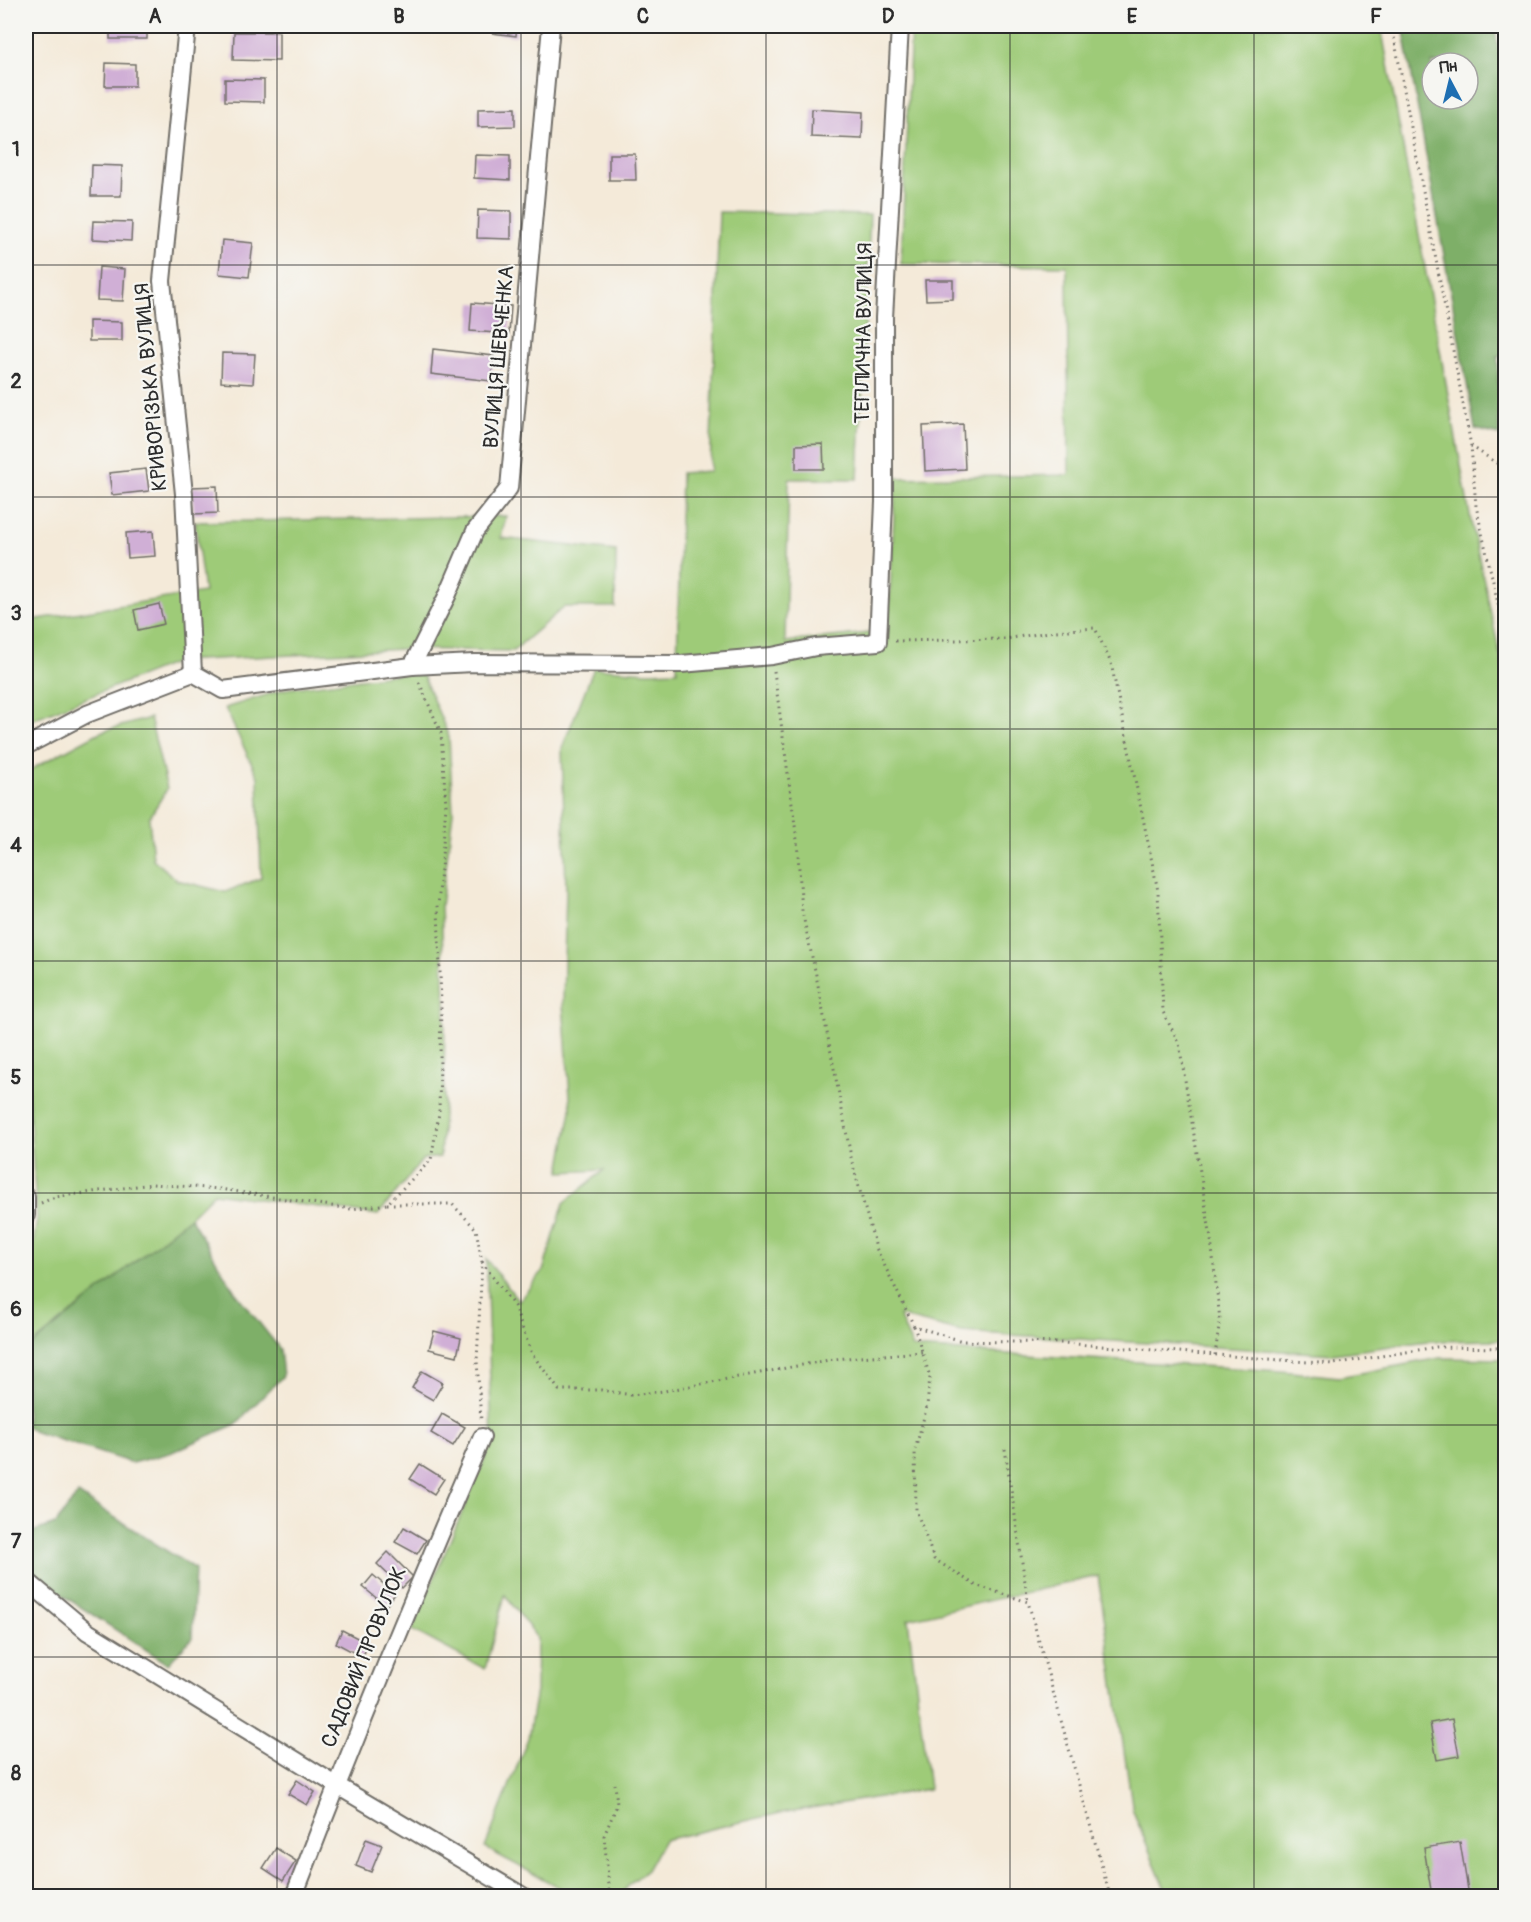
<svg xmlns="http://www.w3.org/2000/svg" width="1531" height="1922" viewBox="0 0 1531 1922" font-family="Pangolin,sans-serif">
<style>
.green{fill:#9ecb78;stroke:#647b52;stroke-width:1.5}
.forest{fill:#7eaf68;stroke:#546d4a;stroke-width:1.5;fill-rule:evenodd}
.building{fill:#d0afd6}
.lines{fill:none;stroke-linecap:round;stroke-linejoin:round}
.street-casing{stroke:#716e68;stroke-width:20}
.path{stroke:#716e68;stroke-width:3;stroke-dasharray:1.5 4.5;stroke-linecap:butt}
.street{stroke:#fff;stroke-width:16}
.grid{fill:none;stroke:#2b2b2b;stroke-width:1.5;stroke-opacity:0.55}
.labels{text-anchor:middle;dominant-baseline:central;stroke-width:4.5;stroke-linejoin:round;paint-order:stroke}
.street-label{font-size:21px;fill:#2b2b2b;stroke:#f6f6f2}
.neatline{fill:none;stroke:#2b2b2b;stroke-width:2}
.grid-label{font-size:20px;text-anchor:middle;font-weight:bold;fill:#2b2b2b}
</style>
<rect width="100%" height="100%" fill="#f6f6f2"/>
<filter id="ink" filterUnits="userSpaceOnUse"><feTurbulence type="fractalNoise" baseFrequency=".0167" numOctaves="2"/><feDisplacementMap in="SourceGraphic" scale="12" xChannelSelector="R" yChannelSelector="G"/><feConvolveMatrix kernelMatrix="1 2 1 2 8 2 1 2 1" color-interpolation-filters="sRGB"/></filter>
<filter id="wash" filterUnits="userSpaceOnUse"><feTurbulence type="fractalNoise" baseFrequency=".008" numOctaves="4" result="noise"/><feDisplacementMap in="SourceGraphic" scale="24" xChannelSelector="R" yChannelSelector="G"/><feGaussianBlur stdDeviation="1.35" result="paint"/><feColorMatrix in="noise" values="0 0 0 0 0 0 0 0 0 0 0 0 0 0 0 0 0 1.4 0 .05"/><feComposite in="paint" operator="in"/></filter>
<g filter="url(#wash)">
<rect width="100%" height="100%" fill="#f4ead9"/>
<g class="green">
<polygon points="911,26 1381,26 1471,521 1505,678 1505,1340 1428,1341 1333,1354 961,1332 899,1316 913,1348 1281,1371 1339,1377 1440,1358 1505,1359 1505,1896 1168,1896 1133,1811 1098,1576 908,1619 929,1789 780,1813 664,1840 647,1870 627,1886 622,1896 575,1896 485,1848 528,1738 536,1691 537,1638 505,1595 485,1669 412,1630 492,1442 486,1259 519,1301 543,1271 564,1203 604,1170 560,1172 571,1110 563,1004 566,890 562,748 594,668 648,672 677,671 681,473 710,471 719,212 870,215 858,479 789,479 785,642 888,631 896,478 1069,475 1067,266 901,264"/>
<polygon points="506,516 501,538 616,551 615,607 564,607 513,651 403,649 179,661 26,722 26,621 204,592 195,522"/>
<polygon points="421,671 449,737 453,812 441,906 445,1003 444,1102 440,1157 423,1159 378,1215 214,1193 190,1217 26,1350 26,1277 29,1270 37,1219 26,1065 26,772 100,732 150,718 167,789 149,818 153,859 177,880 225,892 261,878 258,777 225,708 285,689"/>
</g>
<g class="forest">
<path d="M1403 26H1494L1506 89V357L1498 356 1499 435 1475 429ZM1432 63H1468V99H1432Z"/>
<polygon points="190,1217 235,1292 280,1349 283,1376 236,1424 170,1453 132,1463 35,1432 26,1426 26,1350"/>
<polygon points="78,1494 195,1569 192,1638 168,1664 33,1576 26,1562 26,1534 55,1524"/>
</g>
<g id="blocks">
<g class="building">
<rect x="110" y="26" width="37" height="13"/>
<polygon points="493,26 517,26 516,36 492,33"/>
<polygon points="234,32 279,32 279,61 233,60"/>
<polygon points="106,63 135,64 135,86 105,86"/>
<polygon points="225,79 264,80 264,102 225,101"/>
<polygon points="515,108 515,126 478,127 478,109"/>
<polygon points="812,109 863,112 862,139 811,137"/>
<polygon points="609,154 635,154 636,180 609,180"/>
<polygon points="475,155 510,156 510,180 474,178"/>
<polygon points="92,165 122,166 121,196 91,196"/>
<polygon points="478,210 511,211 511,239 477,238"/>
<polygon points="93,221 132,222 131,241 92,239"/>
<polygon points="222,240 253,243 249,277 219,274"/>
<polygon points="99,267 125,269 123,301 97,300"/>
<polygon points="925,280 953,280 953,299 926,300"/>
<polygon points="472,303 511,306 509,334 470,331"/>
<polygon points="89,321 122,322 122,341 89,341"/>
<polygon points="433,349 494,356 491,381 431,374"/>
<polygon points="222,353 255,354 253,384 221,382"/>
<polygon points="963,424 965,469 925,471 923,426"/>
<polygon points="823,444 824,469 796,469 796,445"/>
<polygon points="146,469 149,491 112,495 109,473"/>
<polygon points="217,486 218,513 194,514 192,487"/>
<polygon points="153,531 155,556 128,558 126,533"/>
<polygon points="159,604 164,624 138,630 134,610"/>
<polygon points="434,1331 461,1338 457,1356 429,1349"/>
<polygon points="422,1371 443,1383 433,1400 412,1388"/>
<polygon points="442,1414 465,1427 453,1446 431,1433"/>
<polygon points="420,1464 444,1479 434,1494 410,1479"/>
<polygon points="404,1527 426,1540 417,1554 395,1542"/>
<polygon points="388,1552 413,1577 402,1588 377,1564"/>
<polygon points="373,1575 395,1594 386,1606 363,1587"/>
<polygon points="342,1630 369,1644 362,1657 336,1643"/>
<polygon points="1452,1719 1459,1756 1437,1760 1430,1723"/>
<polygon points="297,1780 315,1792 307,1805 288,1794"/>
<polygon points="366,1839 382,1845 371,1872 356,1866"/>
<polygon points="1460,1842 1469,1896 1432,1896 1424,1848"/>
<polygon points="276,1848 296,1861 283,1881 263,1868"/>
</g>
</g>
</g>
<g filter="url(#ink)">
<use href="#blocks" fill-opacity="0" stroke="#716e68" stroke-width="1.5"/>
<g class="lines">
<g class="street-casing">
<g id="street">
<polyline points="187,26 162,281 184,494 193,673"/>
<polyline points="412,666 447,596 475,531 509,488 551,26"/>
<polyline points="193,673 223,690 412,666 474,663 681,664 772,656 816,647 878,642 884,502 884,318 900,26"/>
<polyline points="26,746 87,714 193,673"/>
<polyline points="26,1197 26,1215"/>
<polyline points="26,1580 88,1632 336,1785 523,1896"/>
<path d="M294 1896C353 1742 416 1589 482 1437"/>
</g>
</g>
<g class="path">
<polyline points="1392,26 1471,446 1476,506 1506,639"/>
<polyline points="1471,446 1501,466 1506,471"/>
<polyline points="895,641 1006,639 1055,631 1095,628 1111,663 1158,891 1163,1012 1179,1043 1211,1239 1220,1320 1215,1355"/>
<polyline points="774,671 797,840 802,911 816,975 852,1162 876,1248 914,1326 962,1341 1063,1343 1333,1364 1436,1347 1506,1348"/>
<polyline points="41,1203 55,1197 152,1184 220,1189 351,1209 387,1204 431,1160 439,1113 441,1004 438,907 446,805 441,733 419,682"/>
<polyline points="387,1204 452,1204 476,1229 482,1262 477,1361 481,1421"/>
<polyline points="482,1262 514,1306 532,1354 559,1390 601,1390 631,1395 664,1391 834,1359 922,1352"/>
<polyline points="914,1326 930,1377 927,1406 915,1450 916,1510 934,1559 975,1585 1028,1602 1110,1896"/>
<polyline points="1005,1449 1028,1602"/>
<polyline points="610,1896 604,1836 617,1805 615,1784"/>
</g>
<use href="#street" class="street"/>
</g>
</g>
<path class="grid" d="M277 26V1896M521 26V1896M766 26V1896M1010 26V1896M1254 26V1896M26 265H1506M26 497H1506M26 729H1506M26 961H1506M26 1193H1506M26 1425H1506M26 1657H1506"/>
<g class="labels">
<g class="street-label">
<text transform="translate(864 333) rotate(-89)">ТЕПЛИЧНА ВУЛИЦЯ</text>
<text transform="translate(499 357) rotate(-85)">ВУЛИЦЯ ШЕВЧЕНКА</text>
<text transform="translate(151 387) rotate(-95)">КРИВОРІЗЬКА ВУЛИЦЯ</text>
<text transform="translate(364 1657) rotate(-68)">САДОВИЙ ПРОВУЛОК</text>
</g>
</g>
<rect width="1531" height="1922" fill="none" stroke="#f6f6f2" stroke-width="66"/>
<g transform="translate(1450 81) rotate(353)"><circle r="28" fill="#f6f6f2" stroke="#a5a5a2" stroke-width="1.5"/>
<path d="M0-4.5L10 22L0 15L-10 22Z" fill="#1f6fb2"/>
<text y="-9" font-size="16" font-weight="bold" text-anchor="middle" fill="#2b2b2b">Пн</text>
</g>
<rect x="33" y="33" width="1465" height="1856" class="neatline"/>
<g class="grid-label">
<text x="155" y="23">A</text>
<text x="399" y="23">B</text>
<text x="643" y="23">C</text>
<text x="888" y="23">D</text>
<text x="1132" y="23">E</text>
<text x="1376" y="23">F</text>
<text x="16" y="156">1</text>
<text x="16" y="388">2</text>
<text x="16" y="620">3</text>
<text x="16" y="852">4</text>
<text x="16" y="1084">5</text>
<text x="16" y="1316">6</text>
<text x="16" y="1548">7</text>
<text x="16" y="1780">8</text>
</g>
</svg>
